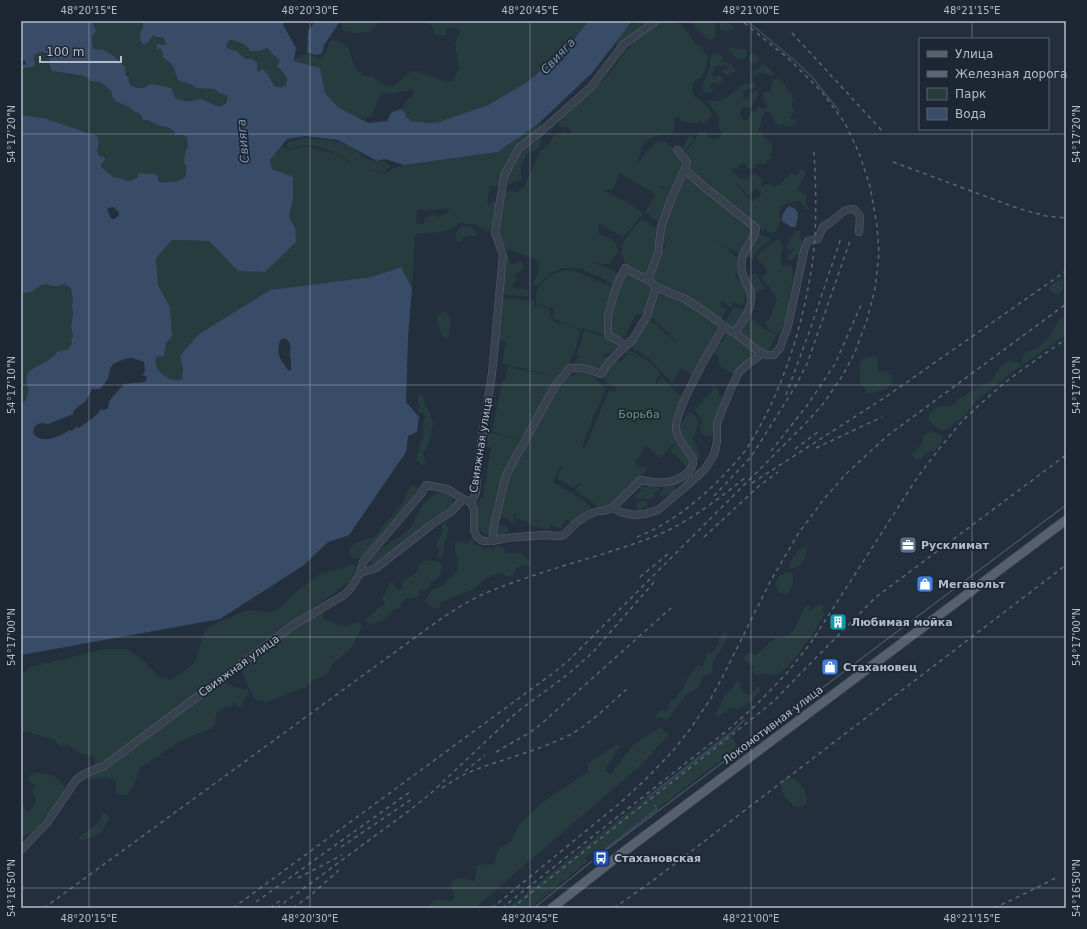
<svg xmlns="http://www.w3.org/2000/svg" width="1087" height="929" viewBox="0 0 1087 929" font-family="'DejaVu Sans',sans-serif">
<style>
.green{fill:#263c3f;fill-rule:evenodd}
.water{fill:#394c67;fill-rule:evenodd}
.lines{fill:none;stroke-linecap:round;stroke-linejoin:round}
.stream{stroke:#394c67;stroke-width:1.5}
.minor-casing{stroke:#565f6c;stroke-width:8}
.major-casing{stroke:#414a57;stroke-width:10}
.minor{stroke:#38414e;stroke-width:7}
.major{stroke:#56606e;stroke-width:9}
.tram{stroke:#5a6575;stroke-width:1}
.rail{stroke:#5a6575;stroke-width:1.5;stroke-dasharray:4 4;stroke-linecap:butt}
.ticks{fill:none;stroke:#b4bcc9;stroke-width:1;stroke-opacity:0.45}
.labels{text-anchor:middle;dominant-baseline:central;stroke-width:3.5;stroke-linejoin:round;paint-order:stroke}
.park-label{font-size:11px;fill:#6b9a76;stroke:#1d2633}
.street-label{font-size:11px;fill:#b4bcc9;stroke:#1d2633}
.poi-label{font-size:11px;font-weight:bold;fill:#b4bcc9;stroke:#1d2633;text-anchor:start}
.water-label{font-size:12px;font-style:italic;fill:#7c92b1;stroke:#1d2633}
.neatline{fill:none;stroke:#b4bcc9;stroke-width:1.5}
.ticks-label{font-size:10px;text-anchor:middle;fill:#b4bcc9}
</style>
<rect width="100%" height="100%" fill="#242f3e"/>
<g class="green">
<path d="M83 21H143V27L141 30C148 33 162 36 166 41V44L165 45 159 44 157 45 158 48 161 49 163 53 162 57 169 62 174 67 177 78 184 82 188 83 197 88 215 89 221 94 227 95C228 99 227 101 224 104 217 110 207 99 200 99 190 99 174 105 172 91 165 89 154 86 148 86 142 87 138 90 133 86 129 84 130 82 129 78 122 60 113 52 93 49V34Z"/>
<polygon points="341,21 379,21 370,32 355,33 343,30"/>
<path d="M417 21H588L567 49 527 82 488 105 439 122 428 123 411 121 406 117 405 113 401 109 406 101 414 94 412 89 397 93H381L371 117 360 118 338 107 325 93 320 68 293 61C304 53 306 53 319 58L324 55 331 40 339 41 349 48C352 63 353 65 365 76H371L386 86H394L409 73 416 70 443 81H453L459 68 455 43 460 31 456 27 446 29V36L434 34 432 25Z"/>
<path d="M636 21H650L644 26 635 30 621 45 618 47H616C614 34 627 28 636 21Z"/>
<path d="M659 21H677L678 23 682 25C684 30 687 31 690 35 692 38 693 42 696 44 701 47 703 47 704 53L708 56 706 68 701 78 693 82 692 91 694 96 703 102 710 110 712 115 704 124 700 121 698 124 681 121 679 117 674 118V131L671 135C646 135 643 141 637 164L646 152 656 142H666L681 156 686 163 672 192 661 186 660 187 672 193 660 222 657 221 645 212 656 194 619 173 615 185 612 190 606 189 605 191 632 205 643 214 623 237 599 223 598 228 600 235 612 239 616 243 618 252 610 264H601L588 260 619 273 615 282 613 284 579 268 583 257 579 268C574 269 570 268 565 268 553 270 545 277 538 286L534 285V281L538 275 539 262 515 251 508 250 503 246 500 241 497 226 504 193 509 190 515 192 524 187 540 151C548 147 549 140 556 135 558 133 562 132 565 131L567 134H570L572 132 569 128 559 127 558 124 563 118 604 79 634 41Z"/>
<path d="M692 21H715L716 25 715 37 712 40C704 39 702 31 696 29Z"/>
<polygon points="723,21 727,21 730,24 734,27 734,30 725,31 720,29 720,24"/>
<path d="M232 40C240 42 246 44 250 51H259L267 48 270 50 272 54 280 60 282 71 287 79 286 85 282 87H275L267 73C256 72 256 69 252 59H245L237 51 229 49 226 47 228 41Z"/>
<path d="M729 48H737L739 50C743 50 744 47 747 51V55L743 59H739L737 57 731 54V53L729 52 728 49Z"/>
<path d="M41 52 46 53C52 60 49 61 50 68L52 71 70 75 84 76 91 81 99 82 106 86 111 91 113 98 117 102 131 108 135 112 139 113 148 120 160 126 167 127 174 131 175 135H183L187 137 188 147 184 164 186 165C188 179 183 181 170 182 167 182 164 183 161 182 158 180 156 177 155 174L140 173C137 179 132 181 127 181L124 179 113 177 101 167 104 157 99 156 97 151 99 145 92 134 43 118 21 115V71L35 63 34 59 35 54Z"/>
<path d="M713 54C717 53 719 54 722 56V61L732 65 736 70 735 72H731L728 75 725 74 722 71V70H727L728 68C724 64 718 66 713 67L714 70 712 73 714 78H715L718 75 722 77 723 80 720 84H715L712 82 710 84V87L713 89C712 94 708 93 704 93L702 87 703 84 710 66V58Z"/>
<circle cx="754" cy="59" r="5"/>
<path d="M762 64C768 66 772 69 774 76 769 76 763 71 759 73 757 74 755 75 754 77L751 75 753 71 758 69Z"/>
<path d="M777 79 780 80 785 85 786 88 792 95 793 101 792 104 794 111 790 118 791 119 795 120 797 121C793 127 788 128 783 124L778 126 775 123 770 112H765C761 117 762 124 758 130L767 140 772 143V153L768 155 771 157 770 160 767 161 765 165 758 163 755 165V167L752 169 748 168 745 164C740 163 739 165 737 169H734L730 168 741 179H746L751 175 756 174 763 180 761 185 762 186 766 184C768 184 770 185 773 186 782 187 785 175 793 173L796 175 798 174 799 170C803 169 805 170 806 173 804 177 798 186 797 190L800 192H802V194L806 193V204L808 207V209L806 210 800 201C788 204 786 200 779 212L781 219 776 232 768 233 765 227 766 225 763 230 753 223 687 170 692 163 688 161 684 154 698 136 700 131H701C711 136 709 143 721 136L722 132 718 127C722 111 714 113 708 102V101C712 100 714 102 718 101 728 100 737 88 745 83L749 84 752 81 755 82 756 85 754 88 745 90 743 92 744 95 743 98 746 99 748 98 749 95C752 94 753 92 755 90L758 91C757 99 754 104 748 109L744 107 741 110 740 117 743 120H747L750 115V112L756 111 758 107 760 106 762 109H765L768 105 764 101 763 93 764 92H768L771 91 773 81ZM736 184 739 185 747 195H749L753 190 757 189 762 194 752 202Z"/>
<path d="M538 124 542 126 525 140 501 183 497 186H490L487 203 490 205 495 201 498 204 494 223 490 231 486 232 477 225 459 223C450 235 430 232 415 234L412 288 401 267 371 277 270 290 199 334 183 352 181 357 183 368 182 379C173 383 161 376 157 367 155 364 156 360 156 357L164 356 170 307 158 285 156 258 172 240 209 241 238 271 295 228 289 217 293 199 272 169 270 160 281 146 289 150 308 146 335 154 356 166C347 159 319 144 307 145 301 145 295 148 289 149L286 147 288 142 304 138 334 141 351 147 364 157 377 162 385 161 390 165V167L383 173 367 169 383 174 389 171 391 169 404 165 498 152ZM417 210 449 209V212L438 217 432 215 425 218 424 224H416Z"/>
<polygon points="543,134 539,147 535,151 531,151 527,154 521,164 521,174 523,179 521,180 507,185 506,177 520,149"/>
<polygon points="689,135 694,139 683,154 677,149 680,145 683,147"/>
<polygon points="686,175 754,228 742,255 711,239 730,250 729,252 741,259 737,269 739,270 735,277 742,283 749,294 742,305 734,303 731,308 724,302 724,301 723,300 719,305 724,308 725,307 727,309 720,321 658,286 651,280 655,268 666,246 661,239 662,232 666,223 664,222"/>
<path d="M642 219 658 230 656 256 646 276 627 267 621 251 623 248 621 246C627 236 634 227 642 219Z"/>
<path d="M462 226C468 226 474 228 477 233L476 236H466L459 242 457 241C454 236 457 229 462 226Z"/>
<path d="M794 231H800L801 241 803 242C804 247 801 250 800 254L797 255 792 260H787V257L795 249 794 248 790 251 787 249V245L790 243 789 239 794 234Z"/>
<polygon points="758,233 766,236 771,240 760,248 752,259 745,254"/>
<path d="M778 239 780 240C786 248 778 257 782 266L791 265C796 276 790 290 789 302 788 306 789 310 788 314 787 320 782 330 778 334 772 331 765 329 766 322L770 318 777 299C774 292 768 285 762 280L763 275 766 274C768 267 765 265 759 262L757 257C762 249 770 244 778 239Z"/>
<path d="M506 255 509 256 510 264H516L517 261H521L523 266 522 271 515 274 516 279 512 286 514 288C520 290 525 285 529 293L528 296 505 295 501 291Z"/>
<path d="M564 270H572L578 272 613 287 606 331 604 335 582 328V330L557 320 553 319 554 309 536 303C536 299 536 295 537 291 541 279 554 274 564 270Z"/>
<polygon points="624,270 648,283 653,288 647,308 643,315 636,314 631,323 625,335 620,339 614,337 609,330 609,324"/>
<polygon points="756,273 765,289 754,293 745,278"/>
<path d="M1060 279 1062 280C1065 284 1063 290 1060 294L1057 295 1050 291 1049 287Z"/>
<path d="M45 284C52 285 56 287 64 284L71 288 73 300 72 306 73 315 71 326 73 336 71 340 72 343 69 349 57 352 51 359 41 364 36 368 27 387 29 390 28 393 27 395 26 400 21 404V294L32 292 38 287Z"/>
<polygon points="659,293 665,296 667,295 685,302 717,323 719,327 719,330 693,377 681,368 672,383 648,358 631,347 649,319 663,330 664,332 664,334 668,335 677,343 678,342 650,317 654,298 657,297"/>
<path d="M502 298C511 299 520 298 529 301L528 304H530L531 301 535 302 534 306 536 307 537 305 549 309 552 320 559 324V322L579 330 580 331 576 349 566 370 524 435 520 439 492 432 502 382H504L508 366 521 370 553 376 502 363 506 342 498 341Z"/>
<path d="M734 306C739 309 742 309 746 311L735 329 732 330 723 324Z"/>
<path d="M446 312C454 318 449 328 449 336L448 338H444C442 335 441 333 440 329 437 321 434 313 446 312Z"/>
<polygon points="748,317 757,322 761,327 777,335 767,352 740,335 742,327"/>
<path d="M1062 318H1066V335L1025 363H1022L1023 354C1033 349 1040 349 1047 339 1053 332 1055 323 1062 318Z"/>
<path d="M584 330 610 339 619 344C617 352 607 356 600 353L608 358 602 368 596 370 574 363 579 356 577 355Z"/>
<polygon points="728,332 758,353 735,375 719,366 718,356 712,352 718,341 722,343"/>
<path d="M629 350 649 361 661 374 654 384 656 385 662 377 672 388 684 398 681 406 678 440 660 458 647 446 642 450 641 457 637 458V461H635V462L638 467H641L646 466 647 469C642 475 634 486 626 486L627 488 617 499 603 510 575 490 581 484 580 483 573 488 557 478 562 467 560 466 553 482 580 498 591 506 589 509V510L573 524 566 519 561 529 551 524 548 529 530 526 531 523 516 518V513C513 516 513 518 515 521L514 523 509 522C506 517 504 517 498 519 501 506 506 471 516 465V462L552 397 563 383 570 375 574 376 576 371 591 375 606 389 591 423 582 448H585L608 392 611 390 614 393 617 388 606 382 604 375 614 358 621 362Z"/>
<path d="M872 356 877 358 878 362V372L886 371C888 374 891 374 893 376L892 384C885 391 878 392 868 393L864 387 860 384C860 381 860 378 860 374 858 363 860 358 872 356Z"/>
<path d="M1010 361 1020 363V366L976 401 965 415 948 429 942 431 929 421C927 411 935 407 944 406 948 405 952 407 955 403 957 401 956 400 959 399 961 397 963 397 965 396 967 394 969 392 972 391 979 387 985 385 991 380 998 374 999 364 1010 361Z"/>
<path d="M713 386H716L719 392 718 395 723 397 714 428 711 437C706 437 699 432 700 426 700 424 701 422 702 420L695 410 700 404 703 403V399C709 397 712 392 713 386Z"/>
<path d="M421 394 423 396 425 406 429 411 433 423 430 439 426 449 423 451V454L426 463 424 465C414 462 417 457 419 450 419 448 419 445 420 443 421 439 422 443 423 438 424 431 422 422 425 416L424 414 418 412V409L420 406 418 401V395Z"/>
<path d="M689 412 697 418 699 422 695 433V435L692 439C697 444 699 450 700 457L697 461 677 430Z"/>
<path d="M487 432 520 440 514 453 490 534C483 535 481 531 476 526 476 521 477 517 477 512 477 504 476 502 483 497L491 448 485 446Z"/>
<path d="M934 432 941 435 943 437 942 441 936 450 926 453 920 459 917 460 913 456V453L922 444C923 435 923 432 934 432Z"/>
<polygon points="678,442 691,461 688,468 684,465 670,450"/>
<polygon points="649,485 659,489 656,492 653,493 655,495 655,497 650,499 636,499 635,496 638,493 642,491 640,489 640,487 647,487"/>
<path d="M672 485 674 486 675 491C670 495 667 495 660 496V494L665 487H670Z"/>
<polygon points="411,486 417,487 420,489 418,493 367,553 361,558 352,558 349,553 351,546 365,539 373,538 377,535 386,522 403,502 407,492"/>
<path d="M443 492C456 497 455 503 446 512L378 562 371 564 370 561C376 547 389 545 401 536 405 533 410 529 412 525 418 515 422 501 434 495 436 494 440 493 443 492Z"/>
<polygon points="646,500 647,501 648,506 646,507 642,507 642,510 641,512 639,512 636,507 637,502"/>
<path d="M445 522C450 529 447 535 445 542 444 548 445 553 441 558H438L439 549 436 545C437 540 442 536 443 531 443 529 442 527 442 525Z"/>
<path d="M497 522 504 527H507L509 530C506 534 501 535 497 536H496Z"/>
<path d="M472 539 474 545H480L483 548 489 547 493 550 497 546H501L507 554 521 553 525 558 530 560V565H523L516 568 515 574 508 577 501 572 486 579 472 590 441 602 440 608C433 609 428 604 424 600L432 590 442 586 448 579 453 577 458 568 457 554 455 551V542L459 540 466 544Z"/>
<path d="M804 547 807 549C808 557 802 564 796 568H790C789 559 797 551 804 547Z"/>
<path d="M430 560 436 562H441V573L439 577 431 583 428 589 419 590V596L412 598H406L401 604 399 608 393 610 390 614 382 621 370 624 366 622V619C373 615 376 608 384 605L385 602 382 599 389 584 392 582 398 590H402C402 576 407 581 415 573 418 570 419 567 420 563Z"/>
<path d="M349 564H353L356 566 354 572 349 582 97 768 94 766 96 760 93 756C82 755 77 752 69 745L60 746 55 740 25 731 21 733V674L31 667 105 649H127L144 661 159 677 170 680 182 674 195 662 205 631 212 625 245 611 252 610 266 612 277 611 297 591 322 573 342 569Z"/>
<path d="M788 572 792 573C795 579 792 589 787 594L779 592C776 588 775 580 779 576 781 574 785 574 788 572Z"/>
<path d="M820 604 824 606 822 610 825 614 814 632 792 662 780 674 769 675 763 674 756 675 751 671 755 667 749 664 743 658 749 652 756 655C762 648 769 644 775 638L786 636 794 630 803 610 808 605 810 607 809 613 812 609Z"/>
<path d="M316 612 322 613 324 620C331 620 336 625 343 626 350 627 353 623 360 623L362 627 355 639V644L333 664 327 674 312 681 307 687 266 702 256 700C249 689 243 679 243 666Z"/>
<polygon points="723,633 728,635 724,644 713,661 712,673 703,676 700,682 701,686 690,692 685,696 667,720 662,718 656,718 657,713 663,709 666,712 669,707 670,699 673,701 684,688 686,680 698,665 703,667 708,651 710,654 719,645 719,639"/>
<path d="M226 680C230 689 239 688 248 689V694L243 701 242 707H238L235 702 231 707 227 706 216 713 215 725 212 728 182 740 140 768 135 784 126 796 116 793V781C104 776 99 777 86 781V779L103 769 222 681Z"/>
<path d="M738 681C743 686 740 696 751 694L757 687H760V690C756 697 745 708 738 710L733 707 731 708 717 717 716 716 715 714 720 706 724 695 731 690 736 682Z"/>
<polygon points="660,727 668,735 642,764 475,908 426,908 436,899 450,902 455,899 450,883 458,878 475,881 477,865 494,864 498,850 511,841 518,826 543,802 588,772 588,764 615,745 620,745 605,771 611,774 633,745"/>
<polygon points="728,732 739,747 595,856 591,853 585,858 588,861 531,908 507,908 580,850"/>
<path d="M36 772C49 775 56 775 65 785L64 793 34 831 23 837 21 836V803L27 812 33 807 36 799 32 791 36 785 29 782 28 777Z"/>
<path d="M786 777C802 775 819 811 794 807 787 800 779 791 781 781Z"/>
<path d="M105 812 108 816 109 821 105 825 103 832 84 840 79 839V837C88 831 100 824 103 813Z"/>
</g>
<g class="water">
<path d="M21 21H92L96 31 92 36 93 49 104 50 115 57 125 67 126 75 129 78V83L132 86 137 88H143L151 84 171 88 175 98C180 100 185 101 191 101 194 100 197 99 200 99 208 100 217 110 225 104 227 101 228 98 227 95L219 93 215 89 197 88 188 83 179 81 176 75 174 67 169 62 162 57 163 53 160 48 157 50V44L163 45 166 44 164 39 161 37H155V35H153C150 39 148 45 142 44 140 39 139 32 143 27V21H284L283 25 296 48 294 61 320 68 325 93 338 107 368 123 387 121 392 112 401 109 405 113 406 117 411 121 428 123 439 122 488 105 527 82 567 49 588 21H632L593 72 538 124 498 152 404 165 385 159 377 161 366 155 338 140 305 136 287 139 270 160 272 169 293 177V199L289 217 295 228 296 242 265 272 238 271 209 241 172 240 156 258 158 285 170 307 172 336 166 343 164 356 156 357C156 360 155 364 157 367 161 376 173 383 182 379L183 368 180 357 183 352 199 334 270 290 371 277 401 267 412 288 408 338 406 402 419 417 417 432 408 436 406 452 349 535 328 542 304 565 220 619 21 655V404L26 400 27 395 28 393C29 387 25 382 27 375 30 367 44 364 50 359 53 357 56 352 60 351 62 350 66 350 69 349L72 343 71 340 73 336 71 326 73 315 72 306 73 300 71 288 64 284 59 286H54L45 284 38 287 32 292 21 294V115L43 118 56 122 97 136 99 143 97 151 99 156 104 157 105 160 102 163 101 167 113 177 124 179 127 181H130L138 177V174L140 173 155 174 158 177C158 180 157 180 160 182 163 183 167 182 170 182 182 181 188 179 186 165L184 164C185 158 184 151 188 147L187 137 183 135H175L174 131 167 127 160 126 148 120H145L142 119V116L139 113 135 112 131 108 117 102 113 98 111 91 106 86 99 82 91 81 84 76 52 71C47 65 53 61 46 53L41 52 35 54 34 59 35 63 34 66 25 68 21 71V64L24 65 26 64 25 61 21 60ZM232 40C240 42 246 44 250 51H259L267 48 270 50 272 54 280 60 277 66 282 71 287 79 286 85 282 87H275L267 73 262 69 259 72 257 70V63L252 59H245L237 51 229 49 226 47 228 41ZM113 207 119 212V215L115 219H112L110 217 107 209 109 208ZM284 338C293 343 290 347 290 356 290 358 291 360 291 363 291 365 291 367 291 370L289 371C280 359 276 355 280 340ZM133 358 144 362 145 372 142 375 146 376 147 379 145 382 124 384 109 401 108 408 104 410 101 409C95 418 87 422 79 428L76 427 72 431 70 430C59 436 42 446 33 433L34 427 38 424 42 423 48 424 73 414 74 410 86 401 92 389H100L108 379 110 369 113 364 124 359Z"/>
<polygon points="315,21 340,21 324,45 322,53 318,55 307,53 308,31"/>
<path d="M789 206C801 209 798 219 795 227H791L782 221C782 215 784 211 789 206Z"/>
</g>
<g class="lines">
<g class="stream">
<polyline points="747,21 794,60 813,78 839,111"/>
<polyline points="649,797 648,797 729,735 744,720"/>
<polyline points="604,850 657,809 654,805"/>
</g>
<g class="minor-casing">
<g id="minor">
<path d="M685 170 702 185 756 228C756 237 744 248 742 259 741 267 742 276 746 283 748 286 751 290 751 294 753 308 742 322 735 333"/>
<polyline points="656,287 685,299 698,307 719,322 724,327 735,333 761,353 767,355 774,355 780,348 788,326 805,247 808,241 818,239 823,227 831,222 844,211 851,209 855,210 860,216 859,232"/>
<polyline points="626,345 608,335 608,315 616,287 625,268 640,276 649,280"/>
<polyline points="471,502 476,493 478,462 492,374 503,255 495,233 504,176 519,148 545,128 591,87 624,44 656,21"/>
<path d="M471 502 474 510V530L477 537 483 541H492L494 525 506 475 555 386 570 368C580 367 592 370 601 374L609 362 633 339 647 316 656 287 649 280V277L659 251V245L661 227 664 219 670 202 686 166 687 162 677 150"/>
<polyline points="612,508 620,512 634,515 645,514 658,510 684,488 705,469 714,455 715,451 717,441 717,423 732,386 739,372 749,363 758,357 761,353"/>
<path d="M492 541 506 538 544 535 559 536 564 535 577 522 588 515 598 511H603L612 508 641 480C649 481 658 484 667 482 678 481 695 472 693 459 687 449 678 441 676 430 673 413 713 344 724 327"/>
<polyline points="360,573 376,568 431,525 451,512 463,499"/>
<polyline points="21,850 47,823 76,780 84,774 104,766 295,624 344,595 351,588 360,573 363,562 421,494 426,485 447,489 463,499 471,502"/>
</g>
</g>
<g class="major-casing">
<polyline id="major" points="552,908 626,850 1066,520"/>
</g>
<use href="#minor" class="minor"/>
<use href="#major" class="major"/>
<polyline class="tram" points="534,908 602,853 1066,505"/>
<g class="rail">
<polyline points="792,33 884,133"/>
<polyline points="893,162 1017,208 1046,216 1066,218"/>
<polyline points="786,395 811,327 841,238"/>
<polyline points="816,448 882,417"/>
<polyline points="795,449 818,432"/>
<polyline points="771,451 806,407 835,364 861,305"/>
<polyline points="752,483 884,398 1066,271"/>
<polyline points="714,496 751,457 795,387 807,364 850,241"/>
<path d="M637 537C669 524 695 504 719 480 728 471 737 461 745 451 782 395 804 324 813 258 817 223 816 187 814 152"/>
<polyline points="704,537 759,486 778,472"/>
<polyline points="640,577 668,554"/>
<polyline points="496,752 529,733 540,725 671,608"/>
<polyline points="465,771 485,755"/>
<path d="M442 788C453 781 463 774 475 770 503 759 533 752 561 739 586 729 607 706 627 689"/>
<polyline points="341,847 412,799"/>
<polyline points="298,878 342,855"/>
<polyline points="256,902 355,831 410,792"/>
<path d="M44 908 428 628C449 613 470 599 493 590 529 576 566 565 603 554 626 546 649 540 671 529 696 516 724 495 746 477"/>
<polyline points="233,908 556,671 570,659 806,423 823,404 843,375 855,352 867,320 875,289 879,253 877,226 870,186 859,153 845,123 821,91 789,59 742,21"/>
<polyline points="270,908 281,900"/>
<polyline points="277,908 410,810 430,794 517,712 567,675 592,653 655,581"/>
<polyline points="293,908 311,895 339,870"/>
<polyline points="492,908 620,803 645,780 672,752 691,728 711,698 722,678 770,582 798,534 824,499 847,473 887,436 1066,304"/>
<polyline points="502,908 729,729 757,704 786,674 810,644 917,478 939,449 963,420 986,399 1003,384 1023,369 1066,339"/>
<polyline points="512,908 733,734 774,701 802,672 876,597 1066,455"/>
<polyline points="614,908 651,882 1066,565"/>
<polyline points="994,908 1020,896 1058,877"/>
</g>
</g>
<path class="ticks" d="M89 21V908M310 21V908M530 21V908M751 21V908M972 21V39M972 129V908M21 134H1066M21 385H1066M21 637H1066M21 888H1066"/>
<defs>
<g id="office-square" transform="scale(0.9)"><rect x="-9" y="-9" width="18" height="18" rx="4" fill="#5c6f8a" stroke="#1d2633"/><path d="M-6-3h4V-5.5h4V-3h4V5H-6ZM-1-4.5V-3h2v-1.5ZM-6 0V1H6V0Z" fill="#fff"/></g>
<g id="shop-square" transform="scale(0.9)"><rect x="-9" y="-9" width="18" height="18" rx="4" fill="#3f7fe0" stroke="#1d2633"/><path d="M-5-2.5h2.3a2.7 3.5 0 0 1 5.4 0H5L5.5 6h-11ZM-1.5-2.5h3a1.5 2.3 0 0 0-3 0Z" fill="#fff"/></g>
<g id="building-square" transform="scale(0.9)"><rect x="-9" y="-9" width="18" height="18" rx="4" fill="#0f9aa8" stroke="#1d2633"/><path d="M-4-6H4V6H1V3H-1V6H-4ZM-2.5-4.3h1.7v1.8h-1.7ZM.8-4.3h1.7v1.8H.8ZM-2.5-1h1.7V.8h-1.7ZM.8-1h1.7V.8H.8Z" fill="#fff"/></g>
<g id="bus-square" transform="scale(0.9)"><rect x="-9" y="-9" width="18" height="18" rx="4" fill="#1a4fb4" stroke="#1d2633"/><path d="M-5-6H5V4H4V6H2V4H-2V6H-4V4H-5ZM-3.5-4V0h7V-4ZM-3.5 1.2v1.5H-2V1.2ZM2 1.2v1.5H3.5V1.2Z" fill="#fff"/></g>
</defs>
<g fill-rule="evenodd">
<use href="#office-square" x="908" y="545"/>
<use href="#shop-square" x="925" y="584"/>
<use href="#building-square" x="838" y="622"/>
<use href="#shop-square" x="830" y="667"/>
<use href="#bus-square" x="601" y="858"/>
</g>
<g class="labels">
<g class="park-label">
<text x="639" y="414">Борьба</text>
</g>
<g class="street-label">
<text transform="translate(481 445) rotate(-81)">Свияжная улица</text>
<text transform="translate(239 666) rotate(-36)">Свияжная улица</text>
<text transform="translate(773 725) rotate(-37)">Локомотивная улица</text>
</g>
<g class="poi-label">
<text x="921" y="545">Русклимат</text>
<text x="938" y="584">Мегавольт</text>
<text x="851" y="622">Любимая мойка</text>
<text x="843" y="667">Стахановец</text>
<text x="614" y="858">Стахановская</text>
</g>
<g class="water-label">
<text transform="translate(558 56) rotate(-47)">Свияга</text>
<text transform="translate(243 141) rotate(-95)">Свияга</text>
</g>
</g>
<rect width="1087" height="929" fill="none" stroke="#1d2633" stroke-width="44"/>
<rect x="919" y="38" width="130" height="92" fill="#1d2633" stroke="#59626f"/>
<rect x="927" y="51" width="20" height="6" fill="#56606e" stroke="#59626f"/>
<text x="955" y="58" font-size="12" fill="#b4bcc9">Улица</text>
<rect x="927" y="71" width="20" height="6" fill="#5a6575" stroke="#59626f"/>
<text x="955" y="78" font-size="12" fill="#b4bcc9">Железная дорога</text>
<rect x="927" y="88" width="20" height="12" fill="#263c3f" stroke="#59626f"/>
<text x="955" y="98" font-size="12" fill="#b4bcc9">Парк</text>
<rect x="927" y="108" width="20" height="12" fill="#394c67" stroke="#59626f"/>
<text x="955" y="118" font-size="12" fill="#b4bcc9">Вода</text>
<path d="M40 56v6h81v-6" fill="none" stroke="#b4bcc9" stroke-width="2"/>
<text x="46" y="56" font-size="12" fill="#b4bcc9" stroke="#1d2633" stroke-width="3" paint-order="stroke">100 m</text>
<rect x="22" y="22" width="1043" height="885" class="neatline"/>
<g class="ticks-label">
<text x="89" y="14">48°20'15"E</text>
<text x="310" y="14">48°20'30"E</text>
<text x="530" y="14">48°20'45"E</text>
<text x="751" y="14">48°21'00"E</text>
<text x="972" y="14">48°21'15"E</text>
<text transform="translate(11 134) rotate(-90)" y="4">54°17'20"N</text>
<text transform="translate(1076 134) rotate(-90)" y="4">54°17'20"N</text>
<text transform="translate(11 385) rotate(-90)" y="4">54°17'10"N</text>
<text transform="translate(1076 385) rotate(-90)" y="4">54°17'10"N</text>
<text transform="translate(11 637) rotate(-90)" y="4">54°17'00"N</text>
<text transform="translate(1076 637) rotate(-90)" y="4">54°17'00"N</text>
<text transform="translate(11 888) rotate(-90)" y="4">54°16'50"N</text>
<text transform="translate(1076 888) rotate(-90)" y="4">54°16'50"N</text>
<text x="89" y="922">48°20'15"E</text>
<text x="310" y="922">48°20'30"E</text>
<text x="530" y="922">48°20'45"E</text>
<text x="751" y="922">48°21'00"E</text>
<text x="972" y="922">48°21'15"E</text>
</g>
</svg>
